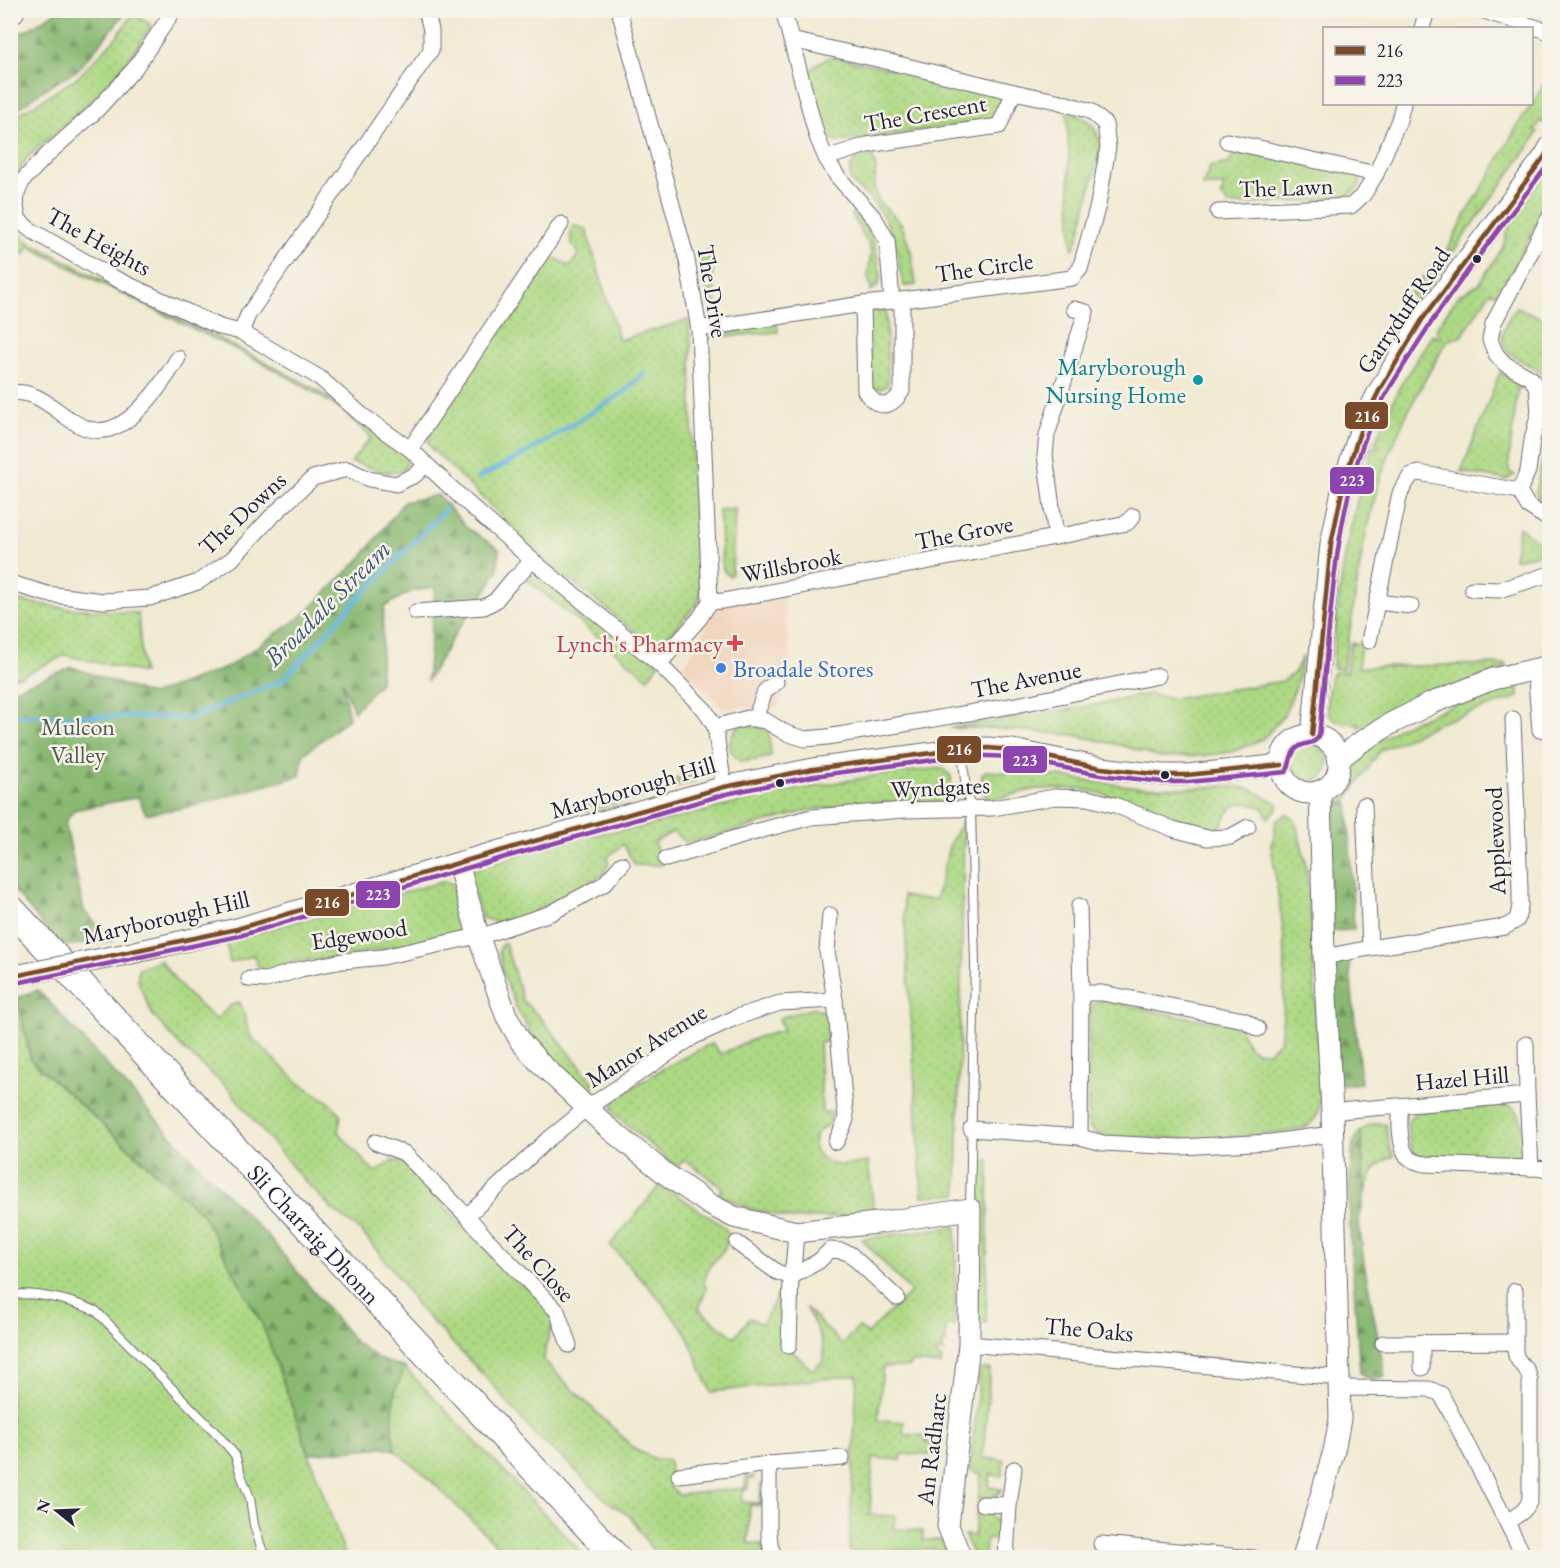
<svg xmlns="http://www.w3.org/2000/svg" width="1560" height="1568" viewBox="0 0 1560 1568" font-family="'EB Garamond',serif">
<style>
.built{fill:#f1d5bd}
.green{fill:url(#green-dots);stroke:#687e60;stroke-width:1.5}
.forest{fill:url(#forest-firs);stroke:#566e56;stroke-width:1.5}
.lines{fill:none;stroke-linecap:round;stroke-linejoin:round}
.stream{stroke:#63b7df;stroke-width:5}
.lane-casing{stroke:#6a6870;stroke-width:10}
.street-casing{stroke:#6a6870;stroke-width:17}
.secondary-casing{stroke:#6a6870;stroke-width:23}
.highway-casing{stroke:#6a6870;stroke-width:29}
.lane{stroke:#fff;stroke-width:8}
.street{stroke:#fff;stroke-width:15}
.secondary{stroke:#fff;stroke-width:21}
.highway{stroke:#fff;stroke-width:27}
.secondary-bridge-casing{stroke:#6a6870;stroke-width:23;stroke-linecap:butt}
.secondary-bridge{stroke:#fff;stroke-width:21}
.bus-1-casing{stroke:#f7f3e8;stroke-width:9}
.bus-2-casing{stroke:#f7f3e8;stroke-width:9}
.bus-1{stroke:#7a4b2a;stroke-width:4.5}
.bus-2{stroke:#8e44ad;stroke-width:4.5}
.bus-dot{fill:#22223b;stroke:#f7f3e8;stroke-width:2}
.culture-dot{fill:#0f9aa8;stroke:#f7f3e8;stroke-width:2}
.health-dot{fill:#e0444e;stroke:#f7f3e8;stroke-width:2}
.shop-dot{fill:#3f7fe0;stroke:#f7f3e8;stroke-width:2}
.labels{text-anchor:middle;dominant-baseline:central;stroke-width:5;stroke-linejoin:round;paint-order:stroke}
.street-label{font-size:24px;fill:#22223b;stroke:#f7f3e8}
.culture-label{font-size:24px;fill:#0d838f;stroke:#f7f3e8;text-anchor:end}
.health-label{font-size:24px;fill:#be3a42;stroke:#f7f3e8;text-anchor:end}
.shop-label{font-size:24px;fill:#366cbe;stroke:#f7f3e8;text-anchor:start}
.park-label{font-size:24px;fill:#4c5951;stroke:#f7f3e8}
.water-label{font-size:26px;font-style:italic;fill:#395674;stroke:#f7f3e8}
.line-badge{stroke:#f7f3e8;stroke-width:2}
.badge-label{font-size:16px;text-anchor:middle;font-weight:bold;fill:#fff}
</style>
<defs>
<pattern id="green-dots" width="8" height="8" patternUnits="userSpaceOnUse" patternTransform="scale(1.5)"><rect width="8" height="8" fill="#add984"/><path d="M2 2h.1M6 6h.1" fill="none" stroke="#95ba73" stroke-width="1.8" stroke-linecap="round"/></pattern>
<pattern id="forest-firs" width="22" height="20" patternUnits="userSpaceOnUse" patternTransform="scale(1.5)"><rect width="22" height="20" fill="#8ab972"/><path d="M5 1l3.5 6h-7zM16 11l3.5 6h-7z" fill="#70965f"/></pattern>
</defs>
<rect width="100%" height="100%" fill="#f7f3e8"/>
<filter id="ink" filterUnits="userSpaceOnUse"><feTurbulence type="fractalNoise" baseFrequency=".0167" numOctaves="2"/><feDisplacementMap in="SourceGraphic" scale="12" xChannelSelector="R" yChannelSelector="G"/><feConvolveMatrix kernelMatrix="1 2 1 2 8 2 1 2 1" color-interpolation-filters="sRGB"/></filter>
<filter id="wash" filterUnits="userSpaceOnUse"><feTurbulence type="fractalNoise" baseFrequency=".008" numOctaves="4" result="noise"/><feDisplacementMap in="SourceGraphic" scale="24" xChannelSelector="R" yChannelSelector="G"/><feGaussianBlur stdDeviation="1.35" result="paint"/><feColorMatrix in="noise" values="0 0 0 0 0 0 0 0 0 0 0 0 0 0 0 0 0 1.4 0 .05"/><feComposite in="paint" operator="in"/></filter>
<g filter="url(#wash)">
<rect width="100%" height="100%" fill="#f1ead3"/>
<polygon class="built" points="783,594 793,679 777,708 721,708 684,667 718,606"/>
<g class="green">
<polygon points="133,14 152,25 115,80 27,158 12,183 11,191 11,118 36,104 78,77 114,40"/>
<path d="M833 57 879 66 993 93 1002 97 1004 104 1000 117 991 121 838 142C833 139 826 137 823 131 819 125 818 116 816 109 808 84 801 65 833 57Z"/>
<polygon points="1549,73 1549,109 1544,123 1540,121 1535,130 1538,132 1529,147 1418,300 1410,294 1411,291 1444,255 1468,211 1489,177 1519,123 1536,99"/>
<path d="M1067 112C1088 118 1097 125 1101 147L1079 235 1075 247 1072 249Z"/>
<path d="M871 152 876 168 874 188 879 202 901 223 905 234 911 252 916 285 904 286C898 271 900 254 894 239 888 224 878 206 866 195 862 191 856 188 852 183 845 169 856 153 871 152Z"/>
<polygon points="1234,152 1265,155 1353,174 1360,180 1360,184 1356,190 1348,195 1325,200 1228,205 1221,195 1224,186 1203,186 1210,167 1229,163"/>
<path d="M1549 167V200L1500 294 1490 292 1462 336 1447 341C1419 389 1391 439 1376 493 1359 550 1355 610 1343 669L1333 668C1333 651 1335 634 1337 617 1342 558 1355 502 1373 446L1379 448 1380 445 1375 442 1376 439 1400 386 1432 335 1439 338 1440 336 1437 332 1436 328 1459 295 1479 284 1503 247 1507 231 1512 220Z"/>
<polygon points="853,212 856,213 872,237 876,251 881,277 878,285 871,291 868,275 871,253 869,245 851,214"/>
<path d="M572 225 586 229 619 340 688 320 691 344 693 495 698 542 701 593 697 604 665 640 656 643 647 641 537 554 503 518 432 449 428 442 430 434C460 387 491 341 524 296 531 285 541 265 551 258L559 260 570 267 579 253C568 243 570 239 572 225Z"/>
<path d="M11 226 29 242 141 300 209 333 308 385 373 427 407 456C407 458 407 465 406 466 399 481 363 465 351 462L371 437 342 410 292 379 237 350 163 314 28 246 25 255 11 242Z"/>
<polygon points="710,251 717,308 713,308 710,302 698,254"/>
<path d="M1517 307 1549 321V395C1547 389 1546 378 1541 373 1526 360 1497 356 1503 331 1506 321 1510 315 1517 307Z"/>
<path d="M872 308 883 309 886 312 888 384C883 390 878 389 872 387L867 316Z"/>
<polygon points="777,323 778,332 705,338 705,336"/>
<polygon points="1500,372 1505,374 1525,389 1518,388 1509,458 1509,472 1515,475 1506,480 1461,472"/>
<polygon points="1549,427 1550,507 1549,507 1539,501 1536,491 1542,461 1546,429"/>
<polygon points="735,509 732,574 730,576 725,573 722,566 719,510"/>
<polygon points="1519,527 1540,543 1539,554 1514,559"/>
<polygon points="532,560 659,664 648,678 520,574"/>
<polygon points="10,600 66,608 138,613 143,673 65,655 22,676 11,677"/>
<path d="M1351 643 1361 645 1358 667 1506 664 1507 667 1364 726 1358 727V723C1317 726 1327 704 1331 675L1336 672H1346Z"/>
<polygon points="1303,656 1296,687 1284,715 1265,737 1255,743 1231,752 1203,756 1160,757 1120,745 1073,735 990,728 950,728 1078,708 1150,694 1172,699 1283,681 1294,673"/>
<polygon points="1519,679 1519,697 1436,724 1380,751 1345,802 1325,803 1343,787 1366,752 1382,739 1400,727"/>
<path d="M741 724 759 727 769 732 771 757 741 762C730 752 727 749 732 735 735 729 736 728 741 724Z"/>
<circle cx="1309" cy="763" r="19"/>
<polygon points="942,768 951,776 951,793 942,804 916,802 872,803 810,810 723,834 686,843 673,832 654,842 662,865 635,865 623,844 607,858 609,863 603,875 564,897 524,917 496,922 482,918 467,871 565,839 638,828 776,793 880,775"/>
<path d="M986 771 1058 776 1095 782 1140 787 1196 788 1221 786 1248 788 1279 804 1277 809 1268 818 1263 808C1249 803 1236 799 1227 814 1225 819 1224 823 1220 827L1210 829 1152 813 1118 798 1083 789H1036L991 800 986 799V795L981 790 982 774Z"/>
<polygon points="694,774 696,777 694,781 587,813 586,806"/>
<path d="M1287 814 1295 820 1305 859 1309 894 1321 1094C1320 1106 1319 1119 1307 1126 1298 1131 1285 1132 1275 1133 1219 1141 1161 1139 1104 1136 1095 1133 1090 1131 1088 1121L1089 1013 1092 1006 1098 1001H1106L1179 1016 1240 1025C1247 1042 1245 1052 1268 1052L1280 1041 1283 1015 1285 958 1283 929 1271 844 1274 837 1276 821Z"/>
<polygon points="964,818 957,1194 952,1195 922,1196 903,896 919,899 936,899 950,843"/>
<polygon points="445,881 452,884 468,924 455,934 336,959 298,961 264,972 257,965 254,955 230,963 226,941"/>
<polygon points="505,943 523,1001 539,1016 595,1084 592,1090 584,1089 531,1033 517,1009 503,974 499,951 502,944"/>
<path d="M160 960 184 991 216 1020C223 1013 230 1003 240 1002L251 1037 300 1084 328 1101 341 1115 338 1132 375 1173 392 1161H402L426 1188 551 1311 554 1325C547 1337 545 1346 544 1360L561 1378 636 1450 655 1459 669 1460 671 1488 678 1495 745 1488 746 1476H754V1479H749L748 1489 743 1490 742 1502 760 1503 761 1484 763 1486 762 1506 750 1505 748 1543 761 1544 768 1557H657L630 1516 608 1502 565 1460 536 1436 490 1382 418 1307 396 1274 361 1231 332 1209 302 1178 259 1127 229 1089 181 1047 152 1014 138 981V968Z"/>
<polygon points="17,998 31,1060 202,1214 263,1326 346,1557 11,1557 10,999"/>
<path d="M814 1008C832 1012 829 1026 831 1041L819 1043 822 1112H831V1123C826 1126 818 1129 816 1135 809 1151 824 1163 838 1165 847 1166 859 1163 868 1162L874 1211 833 1217 791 1219 751 1209 719 1195 722 1187 685 1160 677 1167 615 1115 612 1108 615 1098 664 1068 712 1043 721 1054 758 1037 783 1031 779 1018Z"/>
<path d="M1507 1105C1526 1109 1522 1134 1523 1150 1520 1156 1516 1159 1509 1160L1428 1157 1418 1155 1412 1150C1409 1136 1402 1121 1417 1112Z"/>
<path d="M1379 1123 1386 1125 1389 1145 1394 1156C1372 1166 1373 1171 1365 1192L1361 1131 1369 1125Z"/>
<polygon points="979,1160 989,1160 986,1323 976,1322"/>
<path d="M661 1184 723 1226 730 1235 723 1251 709 1267 704 1282 706 1288 699 1309 734 1337 750 1318 762 1324 781 1290V1337L795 1354 812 1370 824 1360C825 1340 814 1324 805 1307L842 1344 859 1327 867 1334 911 1292 862 1239 956 1226 955 1326H946V1343H943L944 1353 938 1351 937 1357 942 1359 941 1365 911 1362 909 1367H883L878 1420 904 1422 903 1434 926 1436V1442L932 1443 931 1455 902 1454 901 1460 873 1458 870 1515 895 1516 894 1529 923 1531V1540H942L948 1557H946L935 1549 849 1552 857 1375 711 1392 685 1331 655 1294 610 1245Z"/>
<polygon points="405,1368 586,1557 509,1557 424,1474 395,1450 392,1428 395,1390"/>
<path d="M980 1369H990L983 1458 1004 1460 1002 1476 990 1475 989 1487 1002 1489C997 1497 991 1497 981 1497L980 1512C999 1517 1000 1521 998 1540L986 1539 985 1557H973L965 1535 974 1536 981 1474 970 1471Z"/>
</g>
<g class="forest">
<polygon points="57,11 127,11 78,70 45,89 11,114 11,36 29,29"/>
<polygon points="438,495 467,528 499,549 498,570 487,589 456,632 427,681 435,587 410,592 384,607 380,683 354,711 342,681 349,718 303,755 300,776 188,807 146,814 138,797 74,810 65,822 84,911 114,941 61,946 11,887 11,689 15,689 72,667 151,695 226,668 303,615 361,558 404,502"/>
<polygon points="1348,802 1354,930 1331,931 1325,803"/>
<polygon points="1349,960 1361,1083 1339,1085 1328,961"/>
<polygon points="38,990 190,1156 272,1241 356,1343 381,1360 405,1368 395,1390 392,1428 395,1450 384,1447 309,1454 263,1326 202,1214 31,1060 17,998"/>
<polygon points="1361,1131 1365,1192 1359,1222 1364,1263 1385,1376 1373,1381 1366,1378 1360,1372 1350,1233 1349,1189 1353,1144 1358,1134"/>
</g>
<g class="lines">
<g class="stream">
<polyline points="478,478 525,454 624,392 645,372"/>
<polyline points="10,715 191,718 283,680 353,604 445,510"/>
</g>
</g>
</g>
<g filter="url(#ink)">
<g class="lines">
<g class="lane-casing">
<g id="lane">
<polyline points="962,750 966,790 971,810 975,965 970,1208"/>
<path d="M10 1295C39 1292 69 1300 96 1311L219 1436 235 1455 241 1475 250 1498 254 1525 262 1550 270 1558"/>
<polyline points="256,1558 262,1550"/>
</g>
</g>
<g class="street-casing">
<g id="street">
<polyline points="174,10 135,68 95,112 49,153 23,180 17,193 16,208 19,220 29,229 112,277 220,327 241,332 248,315 431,50 431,30 426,10"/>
<polyline points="619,10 687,260 699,329 710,602 699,619 659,664"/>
<polyline points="1481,10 1550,32"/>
<polyline points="1422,28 1427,10"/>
<polyline points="791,40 890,62 1014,92"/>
<polyline points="1227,141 1376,174"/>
<polyline points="826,158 837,176 875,219 887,240 892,301"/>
<polyline points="1218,212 1351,206 1364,194 1376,174 1399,120 1403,104"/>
<polyline points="1550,216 1493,324 1490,340 1496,354 1505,364 1531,378 1537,388 1539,412 1532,440 1528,471 1519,491 1528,506 1550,520"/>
<polyline points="863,304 902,300"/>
<path d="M699 329 863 304 865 391C877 409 890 410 902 391V300L1072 278 1080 269 1098 205 1108 147 1105 124 1090 111 1057 101 1014 92 999 126 867 145 826 158 817 137 783 10"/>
<polyline points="241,332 320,378 363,416 410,449 465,501 532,560 659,664 705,710 715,727 724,787"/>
<path d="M10 393C33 390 47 403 65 416 74 422 83 429 94 430 128 436 163 383 178 358"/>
<polyline points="410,449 561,224"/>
<polyline points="1056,537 1045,455 1047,435 1086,312 1074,309"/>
<polyline points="10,583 47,594 103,601 150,598 198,582 232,559 270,518 313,478 347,469 369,479 396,484 415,475 426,465"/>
<polyline points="1472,589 1499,590 1550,574"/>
<polyline points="710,602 723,601 1127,523 1133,516"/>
<polyline points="1377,602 1411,606"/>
<polyline points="416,612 484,607 495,601 514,578 520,574 532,560"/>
<polyline points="1369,641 1400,493 1411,475 1419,473 1519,491"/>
<polyline points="1535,669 1540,730"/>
<polyline points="755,719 765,691 776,682"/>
<polyline points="715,727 748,718 766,721 786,733 805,739 827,737 1016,705 1158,676"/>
<polyline points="1364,805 1370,948"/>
<polyline points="666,859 762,830 812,817 905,810 993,808 1055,797 1087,798 1115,805 1173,829 1207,838 1230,837 1248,827"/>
<polyline points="1079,906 1081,993 1080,1137"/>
<polyline points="830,915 827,951 835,1000 846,1120 836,1142"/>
<polyline points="1324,957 1370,948 1505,927 1517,920 1520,906 1520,888 1513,719"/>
<polyline points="249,979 266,980 301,969 343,961 383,957 491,933 551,913 604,884 622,864"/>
<polyline points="1081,993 1102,993 1244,1020 1258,1029"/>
<polyline points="1526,1044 1527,1095"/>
<path d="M1332 1112 1350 1110 1527 1095 1531 1168 1426 1164C1419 1163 1412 1161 1407 1156 1399 1145 1399 1119 1401 1106"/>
<polyline points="971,1129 1080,1137 1103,1143 1180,1147 1271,1142 1332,1134"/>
<polyline points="375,1142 404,1153 467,1216 486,1238 557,1311 569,1345"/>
<polyline points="1531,1168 1550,1169"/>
<polyline points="467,1216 545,1142 587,1108 693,1037 737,1017 780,1003 835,1000"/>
<polyline points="737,1243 777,1272 791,1277 819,1261 830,1250 842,1251 850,1254 897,1298"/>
<polyline points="1515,1291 1515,1342"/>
<path d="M1383 1343 1515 1342C1515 1347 1514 1353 1517 1358 1522 1368 1527 1365 1530 1380V1498C1528 1511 1517 1515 1507 1522"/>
<polyline points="969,1344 1340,1378"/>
<polyline points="789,1346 791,1277 794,1259 796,1232"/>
<polyline points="1422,1368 1422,1342"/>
<polyline points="1340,1388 1429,1389 1441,1394 1525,1558"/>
<polyline points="769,1464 769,1534 771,1549 776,1558"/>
<polyline points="679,1475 769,1464 842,1458"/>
<polyline points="983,1504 1009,1505"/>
<polyline points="1101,1544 1254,1558"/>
<polyline points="1006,1558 1009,1505 1014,1469"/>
</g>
</g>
<g class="secondary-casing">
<g id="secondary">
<polyline points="1312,735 1331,544 1344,482 1362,425 1379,391 1422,320 1545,156 1550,147"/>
<circle cx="1310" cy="764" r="29"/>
<polyline points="1339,759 1361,742 1390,724 1432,703 1493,679 1550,666"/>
<polyline points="458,863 478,935 506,1015 521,1042 539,1062 607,1127 667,1175 709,1204 734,1217 796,1232 877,1223 970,1209 969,1344 948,1526 961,1558"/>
<polyline points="127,954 237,929 458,863 724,787 813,769 962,749 988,748 1012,750 1101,768 1163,775 1187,775 1282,765"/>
<polyline points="1303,1558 1334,1451 1340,1419 1332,1112 1324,957 1320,791"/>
</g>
</g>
<g class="highway-casing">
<g id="highway">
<polyline points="10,11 11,10"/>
<path id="s1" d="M10 908 617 1558"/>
</g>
</g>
<use href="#lane" class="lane"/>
<use href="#street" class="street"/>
<use href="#secondary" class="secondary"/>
<use href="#highway" class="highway"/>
<g class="secondary-bridge-casing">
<polyline id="secondary-bridge" points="10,977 127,954"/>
</g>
<use href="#secondary-bridge" class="secondary-bridge"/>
<g class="bus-1-casing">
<g id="bus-1">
<polyline points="1312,735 1331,544 1344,482 1362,425 1379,391 1422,320 1545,156 1550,148"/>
<polyline points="10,977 237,929 458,863 724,787 813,769 962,749 988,748 1012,750 1101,768 1163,775 1187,775 1282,765"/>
</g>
</g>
<g class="bus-2-casing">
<path id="bus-2" d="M12 984 239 936 460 870 726 794 814 776 963 756H988L1011 757 1100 775 1163 782H1188L1286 772C1291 765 1289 754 1297 748 1305 741 1313 746 1319 736 1330 636 1331 523 1369 428 1378 406 1391 385 1404 365 1447 294 1500 229 1550 162"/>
</g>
<use href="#bus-1" class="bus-1"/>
<use href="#bus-2" class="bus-2"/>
</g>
</g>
<g class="bus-dot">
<circle cx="1477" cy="259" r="5"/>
<circle cx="1165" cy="775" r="5"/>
<circle cx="780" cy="783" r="5"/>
</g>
<circle class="culture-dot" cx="1198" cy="380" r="6"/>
<path class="health-dot" d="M732 634h6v6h6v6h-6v6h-6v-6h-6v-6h6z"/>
<circle class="shop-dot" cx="721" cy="668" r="6"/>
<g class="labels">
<g class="street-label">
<text transform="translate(925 113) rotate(-10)">The Crescent</text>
<text transform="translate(1286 187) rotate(-2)">The Lawn</text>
<text transform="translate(99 241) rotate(29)">The Heights</text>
<text transform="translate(984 267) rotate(-8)">The Circle</text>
<text transform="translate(713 291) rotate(81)">The Drive</text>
<text transform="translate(1403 310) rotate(-56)">Garryduff Road</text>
<text transform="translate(242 513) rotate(-43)">The Downs</text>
<text transform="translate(964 532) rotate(-11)">The Grove</text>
<text transform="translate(791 565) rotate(-11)">Willsbrook</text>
<text transform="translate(1026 679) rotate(-11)">The Avenue</text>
<text transform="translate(633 787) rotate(-16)">Maryborough Hill</text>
<text transform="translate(940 787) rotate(-3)">Wyndgates</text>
<text transform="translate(1495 841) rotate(-92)">Applewood</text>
<text transform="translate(166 917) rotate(-13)">Maryborough Hill</text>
<text transform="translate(359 934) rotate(-9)">Edgewood</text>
<text transform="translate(646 1045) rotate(-32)">Manor Avenue</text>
<text transform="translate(1462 1078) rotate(-5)">Hazel Hill</text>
<text stroke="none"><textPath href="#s1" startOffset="446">Sli Charraig Dhonn</textPath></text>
<text transform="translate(539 1263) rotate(48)">The Close</text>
<text transform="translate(1089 1329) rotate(5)">The Oaks</text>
<text transform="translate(931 1449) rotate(-83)">An Radharc</text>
</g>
<g class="culture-label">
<text x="1186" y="366">Maryborough<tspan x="1186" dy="28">Nursing Home</tspan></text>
</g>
<g class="health-label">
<text x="723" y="643">Lynch's Pharmacy</text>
</g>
<g class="shop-label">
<text x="733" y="668">Broadale Stores</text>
</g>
<g class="park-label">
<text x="78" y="726">Mulcon<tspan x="78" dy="28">Valley</tspan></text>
</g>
<g class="water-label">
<text transform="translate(327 603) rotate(-45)">Broadale Stream</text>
</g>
</g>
<g class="line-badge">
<rect x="1344" y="401" width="45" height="29" rx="6" fill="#7a4b2a"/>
<rect x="1329" y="466" width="46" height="29" rx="6" fill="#8e44ad"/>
<rect x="936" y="735" width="46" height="29" rx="6" fill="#7a4b2a"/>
<rect x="1002" y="745" width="46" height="29" rx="6" fill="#8e44ad"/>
<rect x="355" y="880" width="46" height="29" rx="6" fill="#8e44ad"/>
<rect x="304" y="888" width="46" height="29" rx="6" fill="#7a4b2a"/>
</g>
<g class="badge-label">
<text x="1367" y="422">216</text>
<text x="1352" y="486">223</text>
<text x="959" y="755">216</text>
<text x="1025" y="766">223</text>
<text x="378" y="900">223</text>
<text x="327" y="908">216</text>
</g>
<rect width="1560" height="1568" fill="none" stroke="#f7f3e8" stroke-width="36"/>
<rect x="1323" y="27" width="210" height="78" fill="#f7f3e8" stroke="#a29fa3" stroke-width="1.5"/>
<rect x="1335" y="46" width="30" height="9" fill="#7a4b2a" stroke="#a29fa3" stroke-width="1.5"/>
<text x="1377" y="57" font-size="18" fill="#22223b">216</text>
<rect x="1335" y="76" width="30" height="9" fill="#8e44ad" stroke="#a29fa3" stroke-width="1.5"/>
<text x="1377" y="87" font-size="18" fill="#22223b">223</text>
<g transform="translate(57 1511) rotate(288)" stroke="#f7f3e8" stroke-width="4.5" paint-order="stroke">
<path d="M0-4.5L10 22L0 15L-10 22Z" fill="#22223b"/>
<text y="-9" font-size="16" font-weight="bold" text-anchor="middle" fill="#22223b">N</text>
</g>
</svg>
